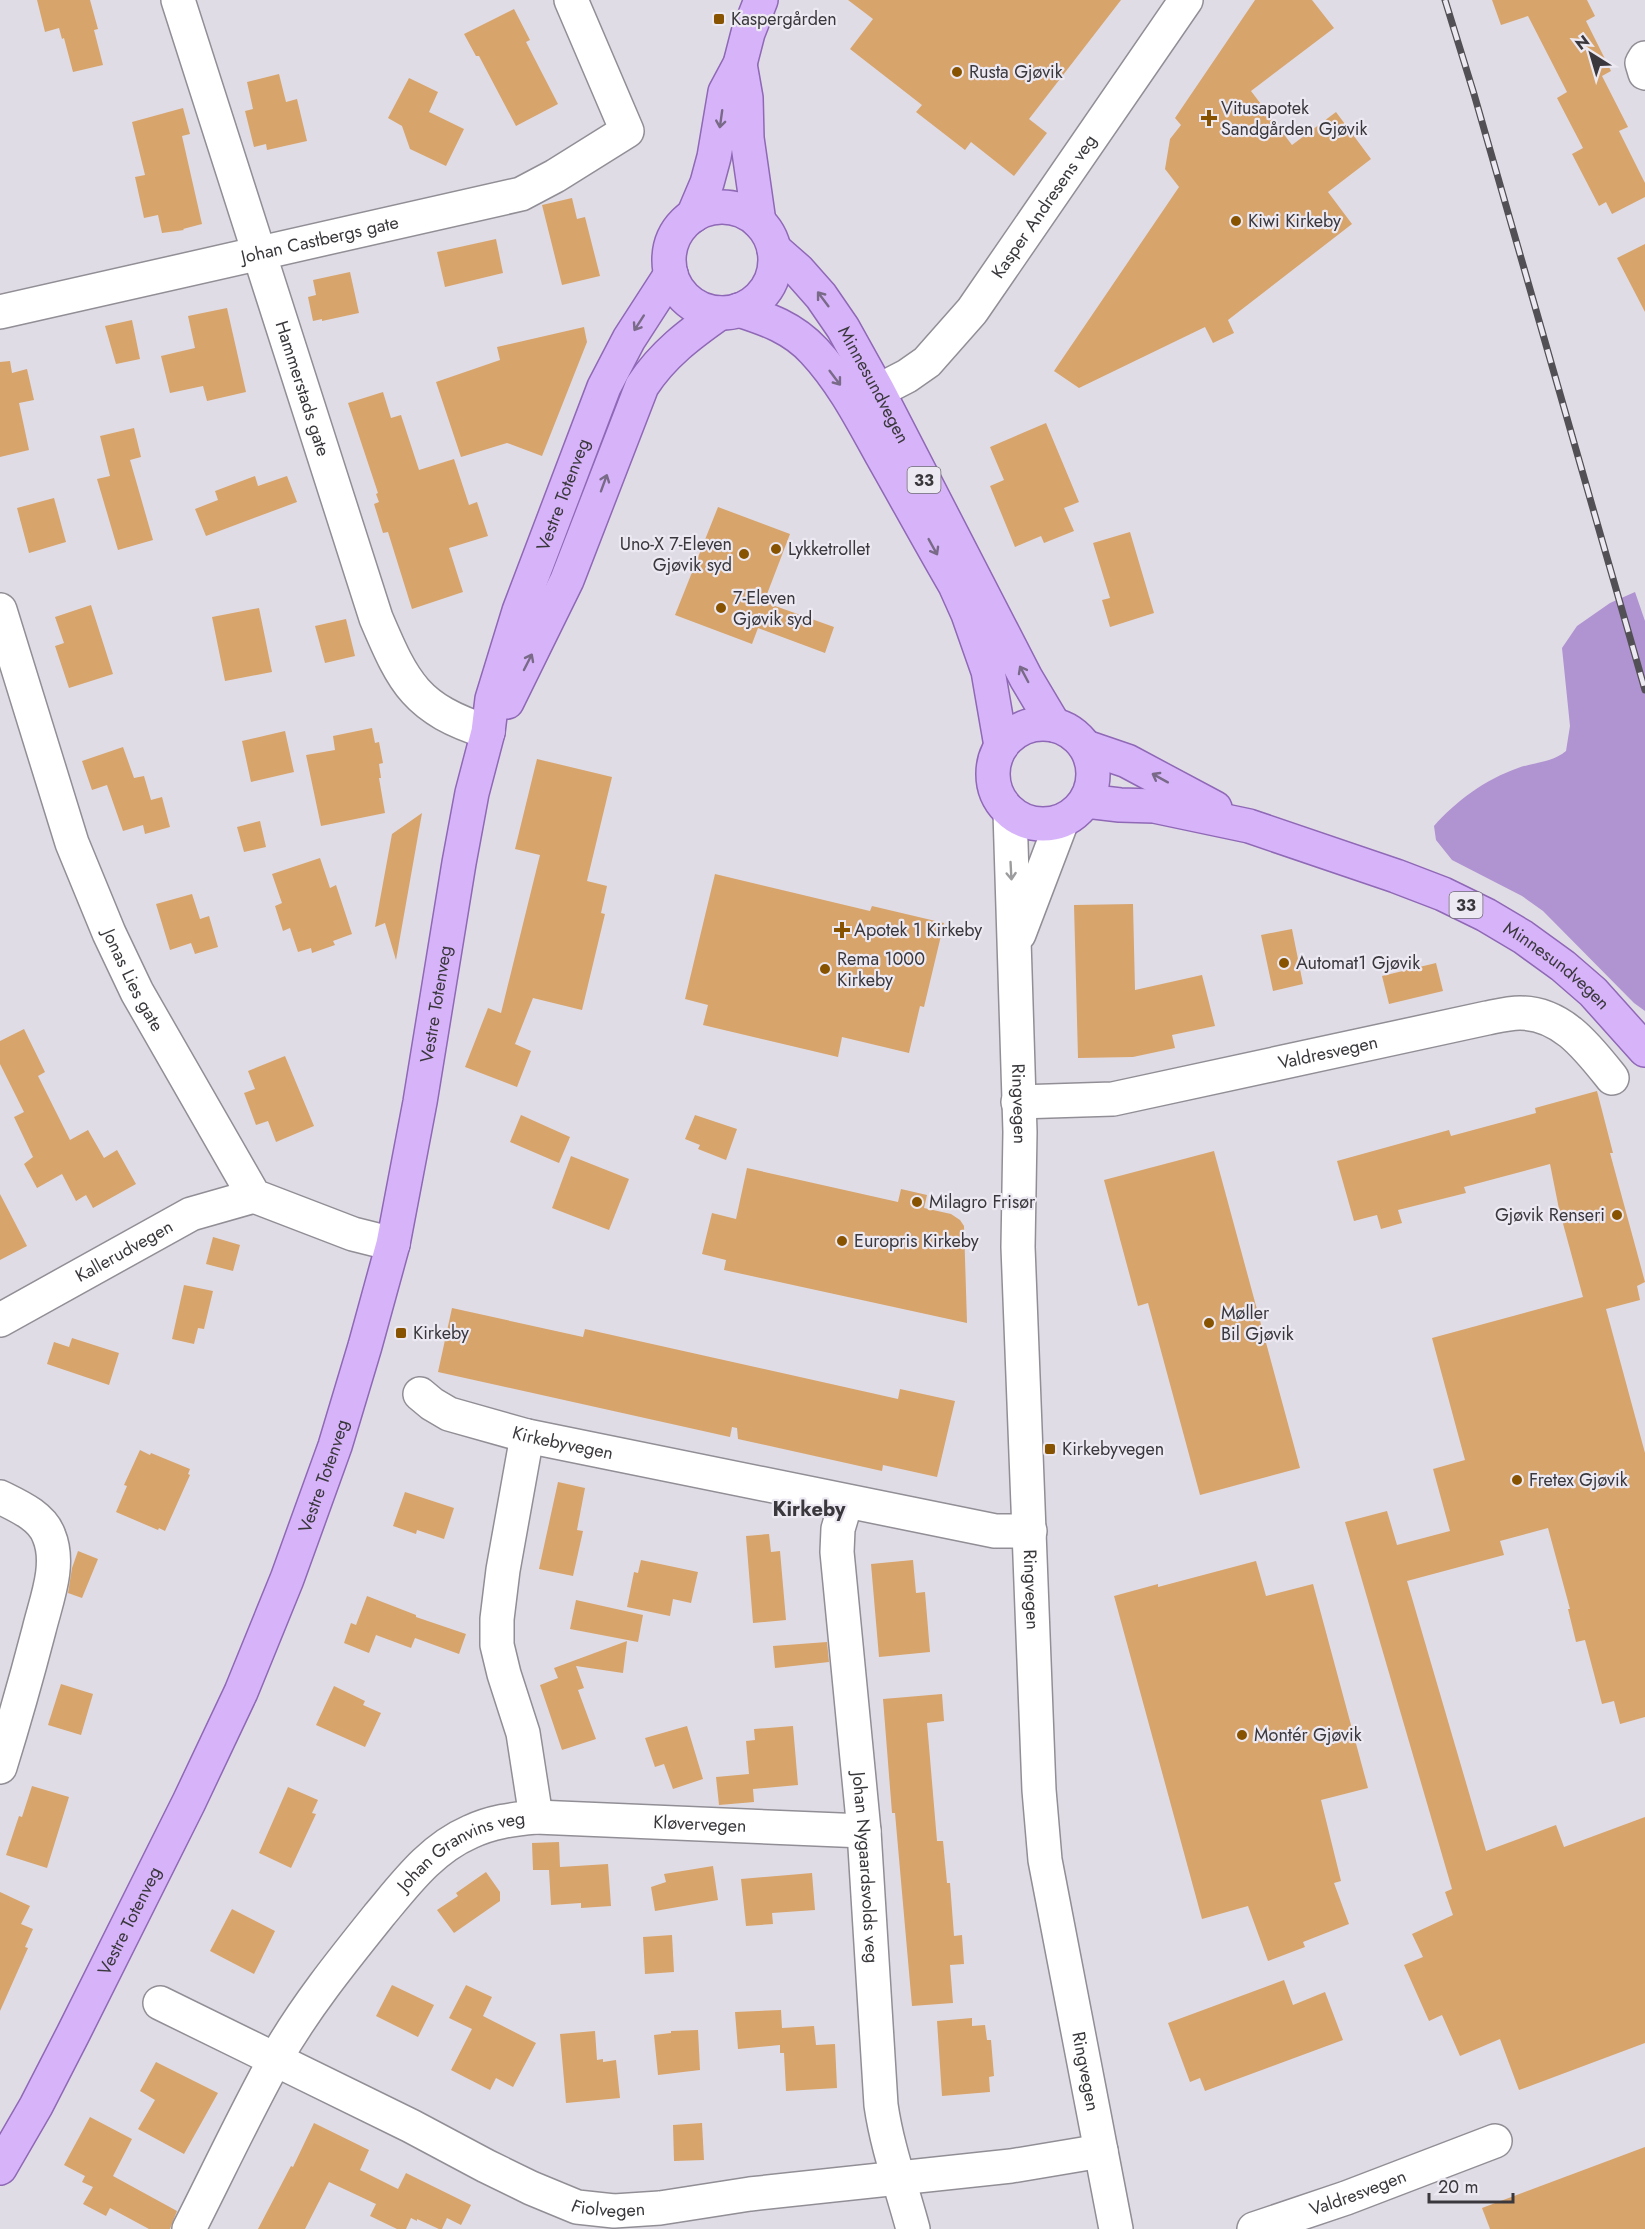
<svg xmlns="http://www.w3.org/2000/svg" width="1645" height="2229" viewBox="0 0 1645 2229" font-family="Jost,sans-serif">
<style>
.forest{fill:#b093d1}
.building{fill:#d7a46c}
.lines{fill:none;stroke-linecap:round;stroke-linejoin:round}
.minor-casing{stroke:#928e96;stroke-width:36}
.major-casing{stroke:#8f68b6;stroke-width:36}
.minor{stroke:#fff;stroke-width:33}
.major{stroke:#d7b4fa;stroke-width:33}
.rail-casing{stroke:#535055;stroke-width:7}
.rail{stroke:#ede9f2;stroke-width:4.5;stroke-dasharray:14;stroke-linecap:butt}
.oneway{stroke:#796a88}
.oneway2{stroke:#9c9c9e}
.poi-dot{fill:#885300;stroke:#ede9f2;stroke-width:2}
.labels{text-anchor:middle;dominant-baseline:central;stroke-width:4.5;stroke-linejoin:round;paint-order:stroke}
.shield{fill:#ede9f2;stroke:#706d73;stroke-width:1.5}
.shield-label{font-size:16px;font-weight:bold;fill:#3a383c}
.poi-label{font-size:18px;fill:#3a383c;stroke:#ede9f2;text-anchor:start}
.street-label{font-size:18px;fill:#3a383c;stroke:#ede9f2}
.neighbourhood-label{font-size:20px;font-weight:bold;fill:#3a383c;stroke:#ede9f2}
</style>
<rect width="100%" height="100%" fill="#e0dce5"/>
<path class="forest" d="M1635 592 1645 621V1011L1634 1003 1543 911 1522 896 1452 860 1436 840 1434 826C1456 801 1486 779 1518 768 1535 762 1551 763 1566 751L1570 726 1562 648 1577 626 1610 603Z"/>
<g class="building">
<polygon points="37,0 90,0 98,29 94,30 103,65 73,72 64,38 62,39 59,28 45,32"/>
<polygon points="848,0 1121,0 1029,119 1047,133 1014,176 971,142 965,150 916,112 922,105 850,49 873,19"/>
<polygon points="1255,0 1312,0 1334,28 1251,91 1292,145 1336,112 1371,159 1328,192 1352,224 1228,320 1234,333 1213,343 1205,327 1079,388 1054,371 1179,187 1165,169 1170,139 1181,125 1175,118"/>
<polygon points="1492,0 1587,0 1595,16 1586,21 1611,71 1602,76 1628,127 1619,131 1645,183 1645,197 1612,214 1606,202 1599,206 1572,154 1583,148 1557,98 1567,92 1528,16 1501,25"/>
<polygon points="514,9 530,40 526,42 558,104 516,126 479,56 476,56 464,34"/>
<polygon points="279,74 286,102 297,99 307,141 267,150 266,144 254,147 245,111 253,109 247,82"/>
<polygon points="409,78 438,92 429,112 464,129 446,166 410,149 402,126 388,118"/>
<polygon points="183,108 190,134 182,136 202,224 183,229 184,230 162,233 158,215 144,218 135,177 145,175 132,122"/>
<polygon points="572,198 577,219 585,217 600,276 562,285 542,205"/>
<polygon points="496,239 503,273 445,287 437,252"/>
<polygon points="1645,244 1645,312 1617,258"/>
<polygon points="350,272 359,313 322,321 322,319 313,321 308,297 316,295 313,280"/>
<polygon points="227,308 246,392 207,401 203,386 170,393 161,356 195,348 188,316"/>
<polygon points="132,320 140,359 116,364 105,326"/>
<polygon points="584,327 587,342 542,456 507,443 461,457 436,382 500,360 497,347"/>
<polygon points="10,361 12,373 27,369 34,400 19,403 29,450 0,457 0,362"/>
<polygon points="383,392 391,418 401,415 419,470 454,459 469,505 477,502 488,536 449,548 463,592 412,609 388,532 383,533 374,504 379,502 376,494 378,493 348,403"/>
<polygon points="1046,423 1079,502 1064,508 1074,531 1044,543 1041,536 1015,547 990,486 1004,480 990,447"/>
<polygon points="134,428 141,457 130,460 153,540 118,550 97,479 110,476 100,436"/>
<polygon points="255,476 258,486 287,476 297,502 206,536 195,509 218,500 215,491"/>
<polygon points="54,498 66,542 29,553 17,508"/>
<polygon points="718,507 790,534 764,602 834,627 825,653 758,628 752,644 675,615"/>
<polygon points="1130,532 1154,613 1110,627 1102,600 1110,598 1093,543"/>
<polygon points="91,605 113,674 69,688 55,646 64,643 55,617"/>
<polygon points="259,608 272,672 225,681 212,617"/>
<polygon points="346,619 355,656 325,663 315,626"/>
<polygon points="372,728 375,743 379,742 383,763 379,764 381,778 379,778 385,813 321,826 306,755 335,750 333,736"/>
<polygon points="285,731 294,772 251,782 242,741"/>
<polygon points="123,747 134,778 144,776 151,800 162,797 170,827 145,834 143,825 123,831 107,785 92,790 82,761"/>
<polygon points="537,759 612,777 587,881 607,886 601,913 605,914 582,1010 533,998 515,1044 531,1051 517,1087 465,1067 488,1008 501,1013 540,855 515,849"/>
<polygon points="422,813 396,960 385,923 375,927 392,834"/>
<polygon points="260,821 266,847 244,852 237,827"/>
<polygon points="320,858 330,888 336,885 352,934 333,941 335,945 312,953 311,948 298,952 290,928 283,931 275,906 282,903 272,874"/>
<polygon points="715,874 870,911 872,906 944,923 924,1007 920,1006 909,1053 842,1037 838,1057 703,1025 708,1005 685,999"/>
<polygon points="192,894 200,919 209,916 218,947 195,954 191,943 170,950 156,904"/>
<polygon points="1133,904 1135,990 1202,975 1215,1026 1172,1035 1175,1048 1133,1057 1078,1058 1074,905"/>
<polygon points="1292,929 1303,984 1273,991 1261,935"/>
<polygon points="1436,963 1443,991 1389,1004 1382,976"/>
<polygon points="24,1029 45,1072 38,1076 70,1140 88,1130 104,1158 117,1150 136,1184 93,1208 86,1195 76,1201 62,1174 37,1188 24,1164 33,1157 14,1117 24,1112 0,1064 0,1041"/>
<polygon points="285,1056 314,1126 276,1142 268,1121 256,1125 244,1093 255,1089 248,1071"/>
<polygon points="1597,1091 1613,1153 1610,1153 1645,1282 1637,1286 1640,1300 1606,1309 1645,1453 1645,1717 1620,1724 1614,1701 1602,1704 1585,1640 1576,1642 1568,1609 1570,1609 1548,1528 1500,1541 1504,1555 1407,1581 1486,1851 1556,1825 1564,1847 1645,1817 1645,2043 1519,2090 1500,2039 1460,2056 1442,2015 1429,2021 1404,1965 1423,1957 1412,1934 1453,1915 1445,1892 1452,1889 1345,1522 1387,1511 1397,1545 1450,1531 1433,1469 1465,1460 1432,1338 1583,1297 1559,1209 1550,1164 1464,1187 1466,1193 1398,1210 1402,1223 1381,1229 1377,1215 1354,1221 1337,1161 1449,1130 1451,1136 1536,1113 1535,1108"/>
<polygon points="521,1115 570,1137 559,1163 510,1142"/>
<polygon points="695,1115 737,1129 726,1160 698,1149 700,1145 685,1139"/>
<polygon points="1214,1151 1300,1468 1200,1495 1148,1303 1138,1306 1104,1180"/>
<polygon points="571,1156 629,1179 609,1230 552,1208"/>
<polygon points="747,1168 898,1202 901,1189 927,1195 924,1208 951,1214 960,1220 964,1226 967,1323 724,1270 726,1260 702,1254 712,1213 736,1219"/>
<polygon points="0,1194 27,1246 0,1260"/>
<polygon points="213,1237 240,1245 233,1271 206,1264"/>
<polygon points="184,1285 213,1291 204,1329 198,1328 194,1344 172,1339"/>
<polygon points="452,1308 583,1337 585,1329 898,1399 900,1389 955,1401 937,1477 883,1465 882,1471 738,1439 737,1428 732,1427 730,1437 438,1372"/>
<polygon points="72,1338 119,1353 109,1385 47,1364 54,1342 69,1347"/>
<polygon points="140,1450 150,1455 151,1453 190,1469 188,1474 190,1475 165,1531 159,1528 158,1530 116,1512 127,1486 124,1485"/>
<polygon points="558,1482 585,1488 577,1530 583,1531 573,1576 539,1569"/>
<polygon points="405,1492 454,1508 444,1539 417,1530 416,1534 393,1526"/>
<polygon points="769,1534 771,1552 780,1551 786,1620 753,1623 746,1536"/>
<polygon points="78,1551 98,1559 82,1598 68,1593 72,1568"/>
<polygon points="641,1560 698,1572 691,1603 673,1599 670,1616 627,1607 634,1572 638,1573"/>
<polygon points="913,1560 916,1593 925,1592 930,1652 879,1657 871,1564"/>
<polygon points="1256,1561 1266,1596 1313,1584 1368,1788 1321,1800 1341,1881 1334,1883 1349,1924 1303,1942 1305,1947 1268,1961 1248,1906 1202,1919 1114,1596 1158,1584 1158,1587"/>
<polygon points="367,1596 416,1615 416,1617 466,1634 459,1654 415,1638 411,1648 376,1635 369,1653 344,1643 351,1623 356,1625"/>
<polygon points="576,1600 643,1615 638,1642 570,1629"/>
<polygon points="627,1641 623,1673 576,1666 584,1688 578,1690 596,1739 562,1750 540,1685 558,1678 554,1668"/>
<polygon points="827,1642 829,1662 775,1668 773,1646"/>
<polygon points="61,1684 93,1694 81,1735 48,1725"/>
<polygon points="334,1686 365,1701 363,1705 381,1713 365,1747 316,1725"/>
<polygon points="942,1694 944,1721 927,1723 937,1841 943,1841 947,1883 950,1883 954,1936 962,1935 964,1964 950,1965 953,2003 912,2006 895,1813 892,1813 883,1699"/>
<polygon points="687,1726 703,1779 673,1789 664,1764 655,1767 645,1738"/>
<polygon points="793,1726 798,1785 753,1789 754,1802 719,1805 716,1777 749,1774 746,1741 755,1740 754,1729"/>
<polygon points="32,1786 69,1797 47,1868 6,1855 19,1816 22,1817"/>
<polygon points="288,1787 318,1800 312,1813 316,1814 291,1868 259,1853"/>
<polygon points="559,1842 560,1867 608,1864 611,1906 581,1908 581,1903 551,1905 549,1870 533,1870 532,1843"/>
<polygon points="713,1866 718,1900 655,1911 651,1887 666,1882 664,1874"/>
<polygon points="486,1872 500,1892 500,1901 454,1933 437,1910 458,1896 456,1893"/>
<polygon points="812,1873 815,1910 772,1913 773,1924 746,1926 741,1879"/>
<polygon points="0,1892 30,1906 21,1924 33,1929 25,1947 28,1948 0,2011"/>
<polygon points="232,1909 275,1931 254,1974 210,1951"/>
<polygon points="672,1935 674,1972 645,1974 643,1937"/>
<polygon points="1284,1980 1293,2005 1325,1992 1343,2040 1205,2091 1200,2078 1190,2082 1168,2023"/>
<polygon points="392,1985 434,2005 418,2037 376,2016"/>
<polygon points="466,1985 492,1997 483,2016 536,2043 513,2087 496,2078 490,2090 451,2070 472,2029 449,2018"/>
<polygon points="781,2010 782,2028 814,2026 816,2045 835,2044 837,2088 786,2091 784,2053 780,2053 780,2045 738,2049 735,2012"/>
<polygon points="972,2018 972,2026 985,2025 987,2040 991,2040 994,2076 989,2077 990,2092 942,2096 937,2021"/>
<polygon points="698,2030 700,2070 658,2075 654,2035 671,2033 671,2031"/>
<polygon points="595,2031 597,2060 603,2059 603,2062 616,2060 620,2098 566,2103 560,2034"/>
<polygon points="156,2062 218,2093 184,2154 138,2129 155,2100 140,2091"/>
<polygon points="90,2117 132,2139 113,2176 177,2211 170,2229 149,2229 110,2208 106,2216 83,2204 93,2187 82,2182 85,2176 64,2165"/>
<polygon points="314,2123 369,2150 360,2170 398,2189 406,2173 471,2205 461,2225 447,2218 442,2229 439,2229 417,2219 417,2221 411,2218 406,2229 397,2229 370,2216 376,2204 329,2182 305,2229 258,2229 291,2166 293,2167"/>
<polygon points="702,2123 704,2160 674,2161 673,2125"/>
<polygon points="1645,2147 1645,2229 1490,2229 1482,2208"/>
</g>
<g class="lines">
<g class="minor-casing">
<g id="minor">
<path id="s1" d="M178 0 376 618C404 684 416 709 488 732"/>
<polyline points="1645,58 1642,63 1645,73"/>
<path id="s2" d="M0 312 521 194 555 176 627 131 571 0"/>
<path id="s3" d="M878 391 907 376 927 362 972 311 1186 0"/>
<path id="s4" d="M0 610 72 843 109 933 137 992 254 1196 353 1234 393 1244"/>
<path id="s5" d="M1010 812 1020 1132 1018 1247 1039 1790 1045 1860 1116 2229"/>
<polyline points="1019,934 1062,821"/>
<path id="s6" d="M1018 1102 1113 1099 1487 1018C1497 1016 1509 1013 1520 1013 1562 1013 1588 1048 1612 1078"/>
<path id="s7" d="M0 1320 191 1214 254 1196"/>
<path id="s8" d="M420 1394 432 1404 449 1414 527 1436 995 1531H1030"/>
<path d="M0 1497C18 1506 42 1516 49 1536 61 1565 46 1601 39 1630 27 1676 14 1722 0 1767"/>
<path id="s9" d="M846 1502 838 1529 837 1552 864 1831 881 2105C887 2147 902 2188 913 2229"/>
<path id="s10" d="M536 1817 864 1831"/>
<path id="s11" d="M160 2003 411 2126 486 2166 531 2188 577 2207 614 2211 660 2208 750 2194 1011 2166 1101 2151"/>
<path id="s12" d="M189 2229C218 2172 245 2114 276 2058 305 2007 343 1960 380 1914 406 1883 431 1849 470 1832 491 1822 513 1819 536 1817L523 1733 504 1674 497 1645V1619L503 1570 527 1436"/>
<path id="s13" d="M1254 2229 1346 2198 1495 2141"/>
</g>
</g>
<g class="major-casing">
<g id="major">
<polyline points="740,64 746,98 747,138 759,222"/>
<circle cx="722" cy="260" r="53"/>
<polyline points="693,216 707,183 714,157 725,92 740,64 748,33 761,0"/>
<path id="s14" d="M774 249 798 270 821 296 843 328 878 391 1026 678 1054 725"/>
<path d="M739 310C767 319 793 328 814 351 842 381 861 418 881 454 906 498 930 542 955 585L968 614 988 671 1001 746"/>
<path d="M507 702 567 580 642 386C663 354 690 334 720 313"/>
<circle cx="1043" cy="774" r="50"/>
<polyline points="1086,747 1127,761 1215,808"/>
<path id="s15" d="M1086 801 1120 805 1154 806 1249 826 1396 876 1443 894 1486 915 1523 937 1563 966 1593 992 1645 1050"/>
<path id="s16" d="M0 2168 36 2106 73 2034 189 1802 241 1692 287 1579 335 1446 365 1346 393 1244 420 1102 459 863 472 793 488 732 492 699 519 611 604 387 629 339 671 274"/>
</g>
</g>
<use href="#minor" class="minor"/>
<use href="#major" class="major"/>
<g class="rail-casing">
<polyline id="rail" points="1445,0 1474,94 1645,690"/>
</g>
<use href="#rail" class="rail"/>
</g>
<defs><path id="oneway-shaft" d="M-6 0H5M1.5-3L5.5 0L1.5 3" fill="none" stroke-width="1.6" stroke-linecap="round" stroke-linejoin="round" transform="scale(1.5)"/></defs>
<g class="oneway">
<use href="#oneway-shaft" transform="translate(721 119) rotate(98)"/>
<use href="#oneway-shaft" transform="translate(823 299) rotate(-127)"/>
<use href="#oneway-shaft" transform="translate(639 323) rotate(123)"/>
<use href="#oneway-shaft" transform="translate(835 378) rotate(53)"/>
<use href="#oneway-shaft" transform="translate(604 483) rotate(-70)"/>
<use href="#oneway-shaft" transform="translate(933 547) rotate(61)"/>
<use href="#oneway-shaft" transform="translate(528 662) rotate(-63)"/>
<use href="#oneway-shaft" transform="translate(1024 674) rotate(-118)"/>
<use href="#oneway-shaft" transform="translate(1160 778) rotate(-151)"/>
</g>
<use class="oneway2" href="#oneway-shaft" transform="translate(1011 871) rotate(87)"/>
<g class="poi-dot">
<rect x="713" y="13" width="12" height="12" rx="3"/>
<circle cx="957" cy="72" r="6"/>
<path d="M1206 109h6v6h6v6h-6v6h-6v-6h-6v-6h6z"/>
<circle cx="1236" cy="221" r="6"/>
<circle cx="776" cy="549" r="6"/>
<circle cx="744" cy="554" r="6"/>
<circle cx="721" cy="608" r="6"/>
<path d="M839 921h6v6h6v6h-6v6h-6v-6h-6v-6h6z"/>
<circle cx="1284" cy="963" r="6"/>
<circle cx="825" cy="969" r="6"/>
<circle cx="917" cy="1202" r="6"/>
<circle cx="1617" cy="1215" r="6"/>
<circle cx="842" cy="1241" r="6"/>
<circle cx="1209" cy="1323" r="6"/>
<rect x="395" y="1327" width="12" height="12" rx="3"/>
<rect x="1044" y="1443" width="12" height="12" rx="3"/>
<circle cx="1517" cy="1480" r="6"/>
<circle cx="1242" cy="1735" r="6"/>
</g>
<g class="labels">
<g class="shield">
<rect x="907.5" y="467" width="33" height="26" rx="4.5"/>
<rect x="1449.5" y="892" width="33" height="26" rx="4.5"/>
</g>
<g class="shield-label">
<text x="924" y="480">33</text>
<text x="1466" y="905">33</text>
</g>
<g class="poi-label">
<text x="731" y="19">Kaspergården</text>
<text x="969" y="72">Rusta Gjøvik</text>
<text x="1221" y="108">Vitusapotek<tspan x="1221" dy="21">Sandgården Gjøvik</tspan></text>
<text x="1248" y="221">Kiwi Kirkeby</text>
<text x="732" y="544" text-anchor="end">Uno-X 7-Eleven<tspan x="732" dy="21">Gjøvik syd</tspan></text>
<text x="788" y="549">Lykketrollet</text>
<text x="733" y="598">7-Eleven<tspan x="733" dy="21">Gjøvik syd</tspan></text>
<text x="854" y="930">Apotek 1 Kirkeby</text>
<text x="837" y="959">Rema 1000<tspan x="837" dy="21">Kirkeby</tspan></text>
<text x="1296" y="963">Automat1 Gjøvik</text>
<text x="929" y="1202">Milagro Frisør</text>
<text x="1605" y="1215" text-anchor="end">Gjøvik Renseri</text>
<text x="854" y="1241">Europris Kirkeby</text>
<text x="1221" y="1313">Møller<tspan x="1221" dy="21">Bil Gjøvik</tspan></text>
<text x="413" y="1333">Kirkeby</text>
<text x="1062" y="1449">Kirkebyvegen</text>
<text x="1529" y="1480">Fretex Gjøvik</text>
<text x="1254" y="1735">Montér Gjøvik</text>
</g>
<g class="street-label">
<text stroke="none"><textPath href="#s3" startOffset="252">Kasper Andresens veg</textPath></text>
<text stroke="none"><textPath href="#s2" startOffset="328">Johan Castbergs gate</textPath></text>
<text stroke="none"><textPath href="#s14" startOffset="170">Minnesundvegen</textPath></text>
<text stroke="none"><textPath href="#s1" startOffset="408">Hammerstads gate</textPath></text>
<text stroke="none"><textPath href="#s16" startOffset="1778">Vestre Totenveg</textPath></text>
<text stroke="none"><textPath href="#s15" startOffset="506">Minnesundvegen</textPath></text>
<text stroke="none"><textPath href="#s4" startOffset="394">Jonas Lies gate</textPath></text>
<text stroke="none"><textPath href="#s16" startOffset="1251">Vestre Totenveg</textPath></text>
<text stroke="none"><textPath href="#s6" startOffset="315">Valdresvegen</textPath></text>
<text stroke="none"><textPath href="#s5" startOffset="292">Ringvegen</textPath></text>
<text stroke="none"><textPath href="#s7" startOffset="142">Kallerudvegen</textPath></text>
<text stroke="none"><textPath href="#s8" startOffset="153">Kirkebyvegen</textPath></text>
<text stroke="none"><textPath href="#s16" startOffset="765">Vestre Totenveg</textPath></text>
<text stroke="none"><textPath href="#s5" startOffset="778">Ringvegen</textPath></text>
<text stroke="none"><textPath href="#s10" startOffset="164">Kløvervegen</textPath></text>
<text stroke="none"><textPath href="#s12" startOffset="476">Johan Granvins veg</textPath></text>
<text stroke="none"><textPath href="#s9" startOffset="368">Johan Nygaardsvolds veg</textPath></text>
<text stroke="none"><textPath href="#s16" startOffset="279">Vestre Totenveg</textPath></text>
<text stroke="none"><textPath href="#s5" startOffset="1264">Ringvegen</textPath></text>
<text stroke="none"><textPath href="#s13" startOffset="110">Valdresvegen</textPath></text>
<text stroke="none"><textPath href="#s11" startOffset="496">Fiolvegen</textPath></text>
</g>
<g class="neighbourhood-label">
<text x="809" y="1509">Kirkeby</text>
</g>
</g>
<g transform="translate(1591 54) rotate(323)" stroke="#ede9f2" stroke-width="4.5" paint-order="stroke">
<path d="M0-4.5L10 22L0 15L-10 22Z" fill="#3a383c"/>
<text y="-9" font-size="16" font-weight="bold" text-anchor="middle" fill="#3a383c">N</text>
</g>
<path d="M1429 2193v9h84v-9" fill="none" stroke="#3a383c" stroke-width="3"/>
<text x="1438" y="2193" font-size="18" fill="#3a383c" stroke="#ede9f2" stroke-width="4.5" paint-order="stroke">20 m</text>
</svg>
